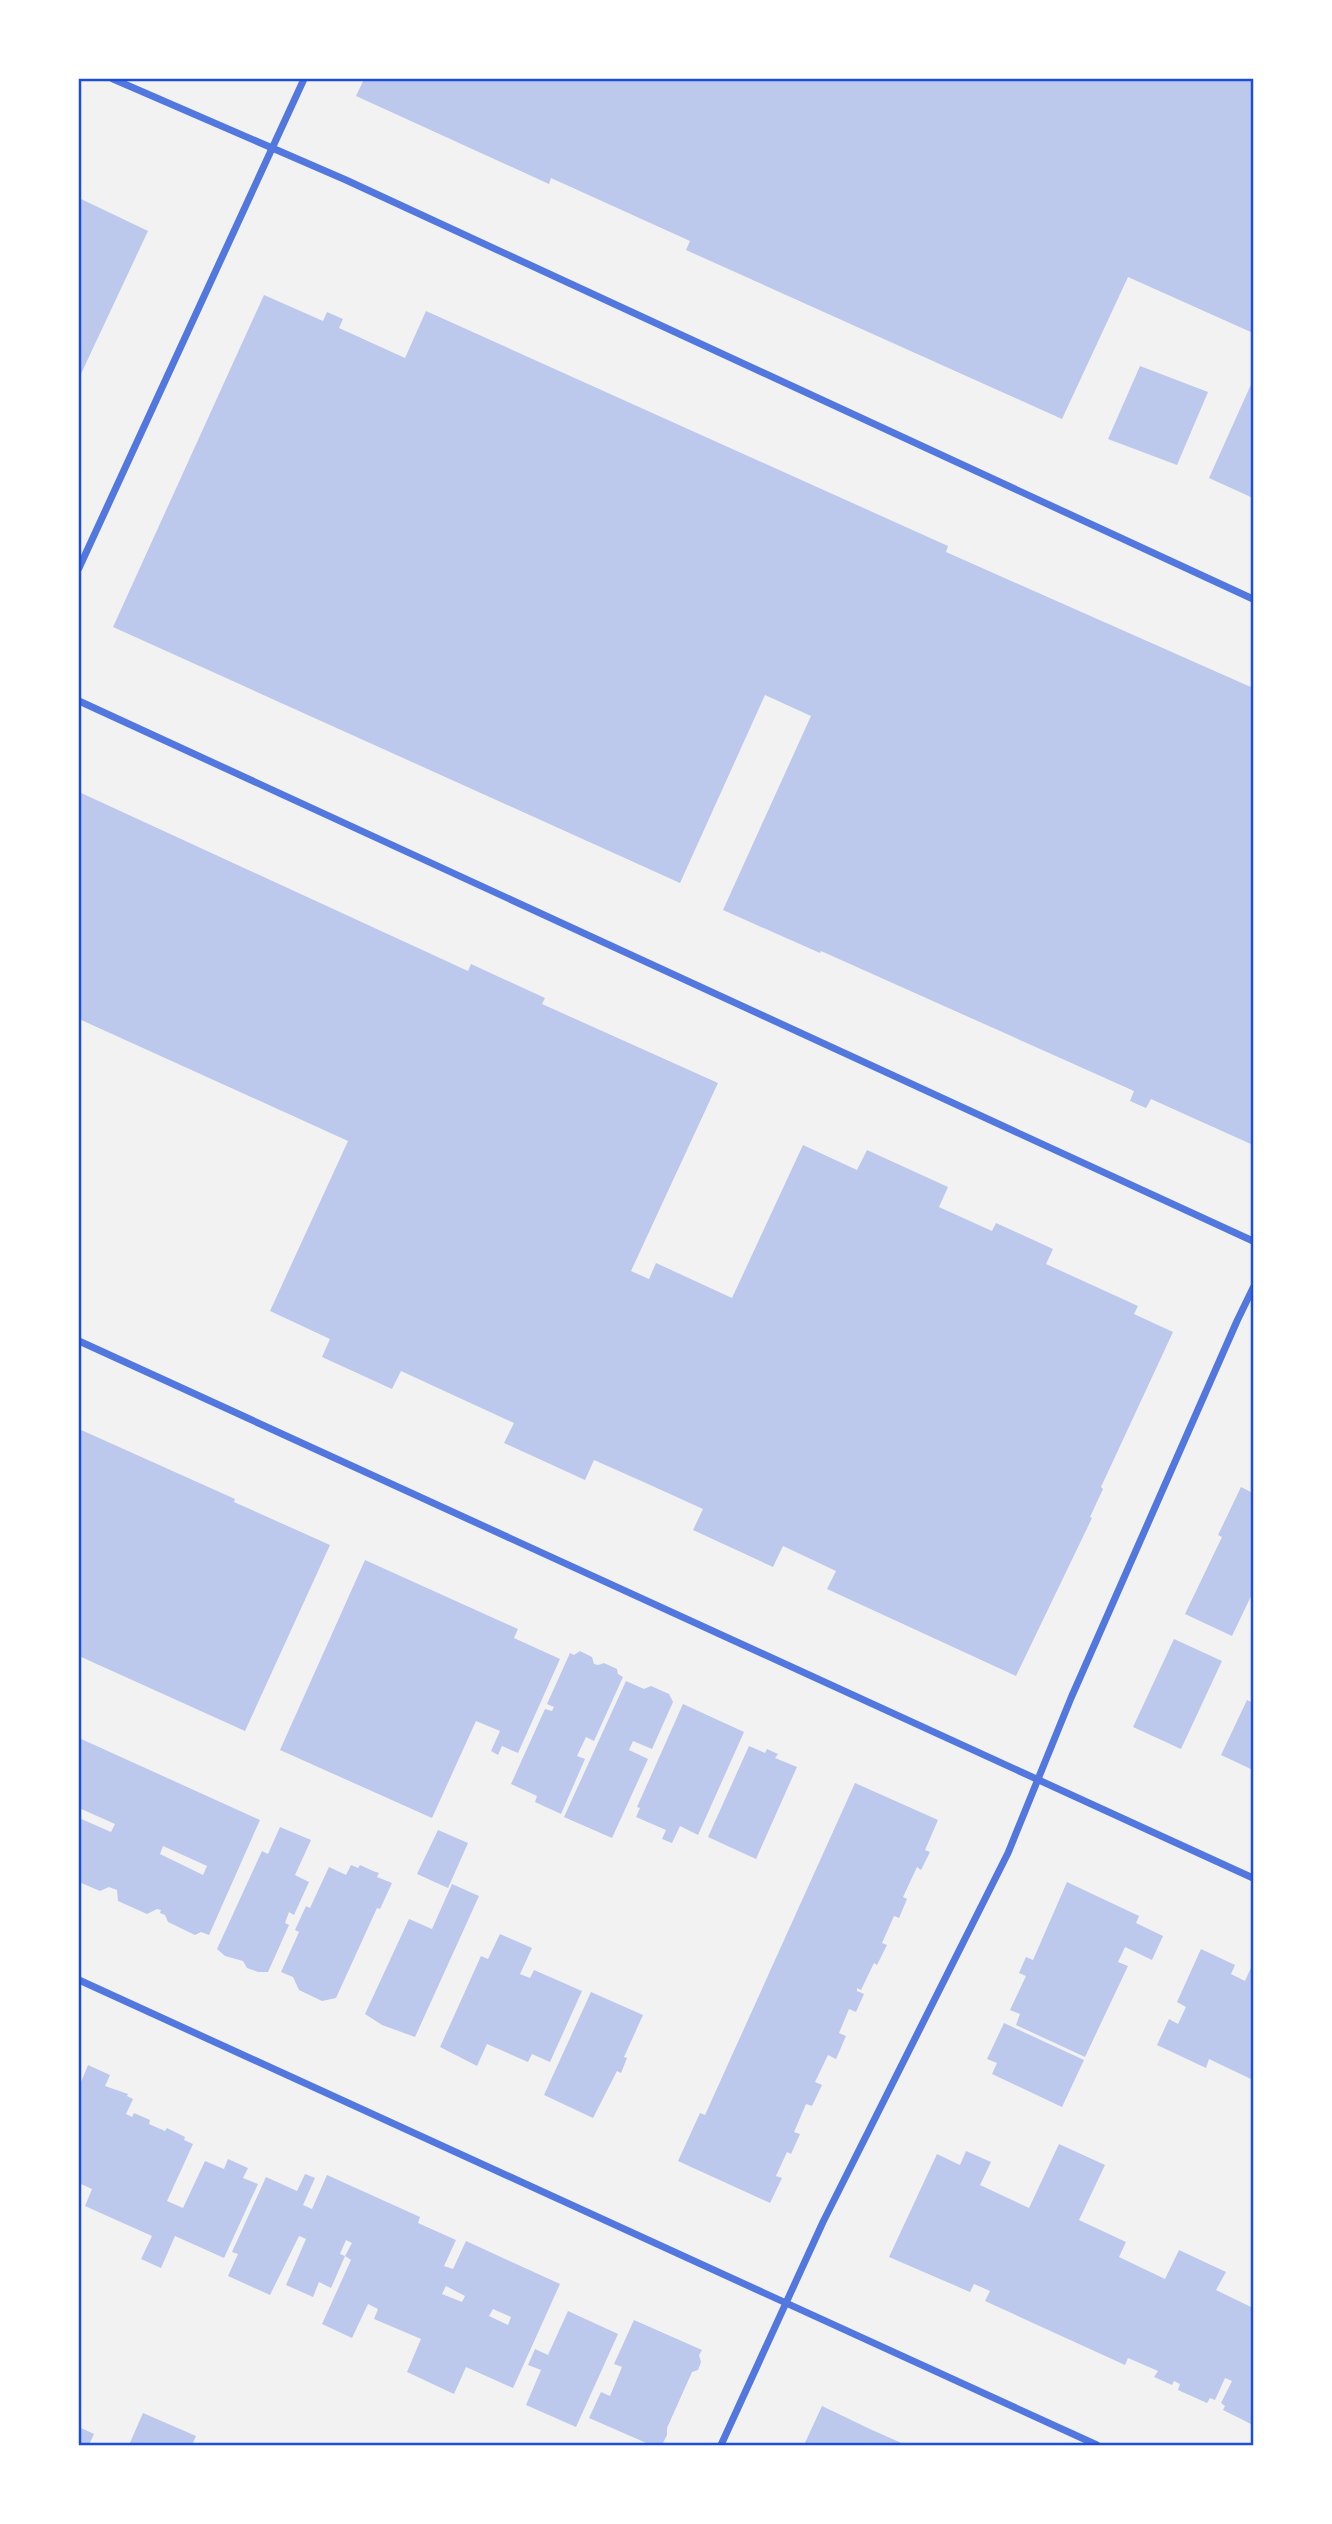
<svg xmlns="http://www.w3.org/2000/svg" width="1332" height="2524" viewBox="0 0 1332 2524" font-family="Poppins,sans-serif">
<style>
.building{fill:#bdc9ec;fill-rule:evenodd}
.lines{fill:none;stroke-linecap:round;stroke-linejoin:round}
.minor{stroke:#5277de;stroke-width:7}
.neatline{fill:none;stroke:#1d4ed8;stroke-width:2.5}
</style>
<rect width="100%" height="100%" fill="#f2f2f2"/>
<g class="building">
<polygon points="364,79 1253,79 1253,333 1128,277 1062,419 686,250 690,241 551,178 549,184 356,96"/>
<polygon points="79,198 148,231 79,378"/>
<polygon points="264,295 323,321 327,312 343,319 339,328 405,358 426,311 948,546 946,552 1253,688 1253,1145 1151,1099 1146,1108 1130,1101 1134,1091 821,951 820,953 723,910 811,716 765,695 680,883 113,627"/>
<polygon points="1140,366 1208,392 1177,465 1108,439"/>
<polygon points="1253,380 1253,498 1209,478"/>
<polygon points="79,792 468,971 471,964 545,998 542,1004 718,1083 631,1271 649,1279 656,1263 732,1298 803,1145 857,1170 867,1150 948,1187 939,1207 992,1231 996,1223 1053,1249 1046,1264 1138,1306 1134,1314 1173,1332 1101,1487 1103,1489 1090,1517 1092,1518 1016,1676 827,1589 836,1571 783,1546 773,1567 693,1530 703,1509 648,1484 594,1460 585,1480 504,1443 514,1423 401,1371 392,1389 322,1357 330,1339 270,1311 348,1141 79,1019"/>
<polygon points="79,1429 235,1499 234,1502 330,1545 245,1731 79,1656"/>
<polygon points="1241,1487 1253,1493 1253,1592 1232,1636 1185,1614 1222,1537 1218,1535"/>
<polygon points="365,1560 518,1629 514,1638 560,1659 518,1753 502,1746 498,1755 491,1751 500,1731 476,1721 432,1818 280,1750"/>
<polygon points="1174,1639 1222,1661 1181,1749 1133,1727"/>
<polygon points="580,1651 592,1657 594,1664 598,1665 604,1663 617,1669 618,1674 623,1677 594,1741 586,1737 577,1756 585,1759 561,1814 535,1802 537,1796 511,1784 545,1709 552,1711 554,1707 547,1704 570,1653 574,1655"/>
<polygon points="626,1681 644,1689 651,1686 669,1694 673,1702 652,1749 633,1741 629,1750 648,1759 612,1838 564,1817"/>
<polygon points="1247,1700 1253,1703 1253,1770 1221,1755"/>
<polygon points="683,1704 744,1732 698,1835 680,1826 672,1843 662,1839 666,1830 636,1817 640,1808 637,1807"/>
<path d="M79 1738 260 1820 209 1935 201 1932 195 1935 168 1922 165 1915 160 1913 161 1910 157 1909 147 1914 118 1901 117 1890 109 1887 100 1891 79 1882V1818L111 1832 115 1824 79 1808ZM163 1846 207 1866 203 1875 160 1854Z"/>
<polygon points="749,1746 765,1753 767,1749 778,1754 775,1758 797,1767 756,1859 708,1837"/>
<polygon points="855,1783 938,1820 925,1850 930,1852 921,1870 917,1867 903,1897 907,1899 899,1918 894,1916 882,1943 887,1945 877,1965 874,1963 861,1990 857,1988 857,1991 864,1994 856,2012 849,2009 839,2033 846,2036 836,2059 828,2055 815,2082 822,2085 812,2106 806,2104 794,2132 800,2134 791,2154 787,2152 776,2176 782,2178 770,2203 678,2161 700,2113 705,2115"/>
<polygon points="280,1827 311,1840 295,1875 309,1882 294,1915 289,1912 285,1923 289,1925 268,1972 258,1972 247,1968 243,1961 225,1956 217,1949 262,1851 268,1854"/>
<polygon points="438,1830 468,1843 448,1888 417,1874"/>
<polygon points="351,1865 358,1868 360,1865 373,1871 379,1873 377,1877 392,1883 380,1909 377,1908 336,1998 322,2001 299,1990 293,1977 281,1972 299,1932 295,1930 306,1906 310,1908 329,1867 346,1875"/>
<polygon points="1067,1882 1139,1916 1136,1923 1163,1936 1152,1960 1125,1947 1118,1962 1128,1966 1085,2057 1016,2025 1020,2014 1010,2010 1026,1976 1019,1973 1026,1957 1033,1960"/>
<polygon points="452,1884 479,1896 415,2037 382,2025 365,2014 409,1919 432,1929"/>
<polygon points="500,1934 532,1948 520,1974 530,1978 534,1970 582,1991 550,2062 532,2054 528,2062 487,2044 477,2066 440,2047 481,1956 488,1959"/>
<polygon points="1201,1949 1235,1965 1231,1974 1245,1981 1253,1963 1253,2080 1209,2059 1206,2068 1157,2045 1169,2019 1178,2024 1186,2007 1177,2002"/>
<polygon points="591,1992 643,2015 624,2057 627,2058 621,2073 617,2071 593,2118 544,2095"/>
<polygon points="1004,2023 1084,2060 1062,2107 992,2074 997,2063 987,2059"/>
<polygon points="88,2065 110,2075 105,2086 128,2094 127,2096 133,2099 126,2114 132,2117 134,2113 150,2120 149,2124 165,2131 167,2128 185,2137 184,2140 193,2144 167,2201 183,2208 205,2161 224,2169 228,2159 248,2168 243,2178 258,2184 224,2258 175,2236 161,2268 141,2259 152,2236 85,2206 92,2189 81,2184 79,2190 79,2087"/>
<polygon points="1059,2144 1105,2165 1079,2220 1126,2242 1119,2257 1165,2279 1179,2250 1226,2272 1216,2290 1253,2308 1253,2425 1223,2410 1225,2406 1221,2403 1232,2381 1225,2378 1215,2400 1210,2398 1207,2403 1178,2390 1180,2384 1174,2381 1172,2385 1154,2377 1158,2371 1128,2358 1125,2365 985,2301 990,2291 974,2284 970,2292 889,2257 937,2154 960,2165 966,2151 991,2162 980,2185 1029,2208"/>
<path d="M305 2174 315 2178 303 2205 312 2209 327 2175 420 2217 418 2223 456 2240 444 2266 453 2269 466 2241 560 2284 513 2388 466 2367 454 2394 407 2372 421 2339 374 2319 378 2309 368 2304 352 2338 322 2324 351 2260 345 2256 352 2243 346 2240 340 2254 345 2256 331 2288 319 2282 313 2297 286 2285 306 2239 299 2236 270 2295 228 2276 238 2254 232 2252 266 2177 297 2191ZM446 2286 465 2296 462 2302 442 2294ZM493 2309 511 2317 508 2325 489 2316Z"/>
<polygon points="568,2311 618,2334 576,2427 526,2405 541,2370 528,2365 535,2349 548,2355"/>
<polygon points="634,2320 702,2350 699,2355 701,2362 698,2370 692,2372 667,2428 667,2435 663,2443 656,2445 652,2443 651,2445 589,2418 601,2392 610,2396 622,2367 614,2364"/>
<polygon points="822,2406 872,2430 906,2445 804,2445"/>
<polygon points="143,2413 196,2436 192,2445 129,2445"/>
<polygon points="79,2427 94,2434 89,2445 79,2445"/>
</g>
<g class="lines">
<g class="minor">
<polyline points="113,79 346,180 1253,599"/>
<polyline points="79,568 304,79"/>
<polyline points="79,701 1253,1241"/>
<polyline points="79,1341 1253,1878"/>
<polyline points="79,1980 1097,2445"/>
<polyline points="721,2445 823,2222 1008,1853 1071,1698 1237,1321 1253,1288"/>
</g>
</g>
<rect width="1332" height="2524" fill="none" stroke="#ffffff" stroke-width="161"/>
<rect x="80" y="80" width="1172" height="2364" class="neatline"/>
</svg>
